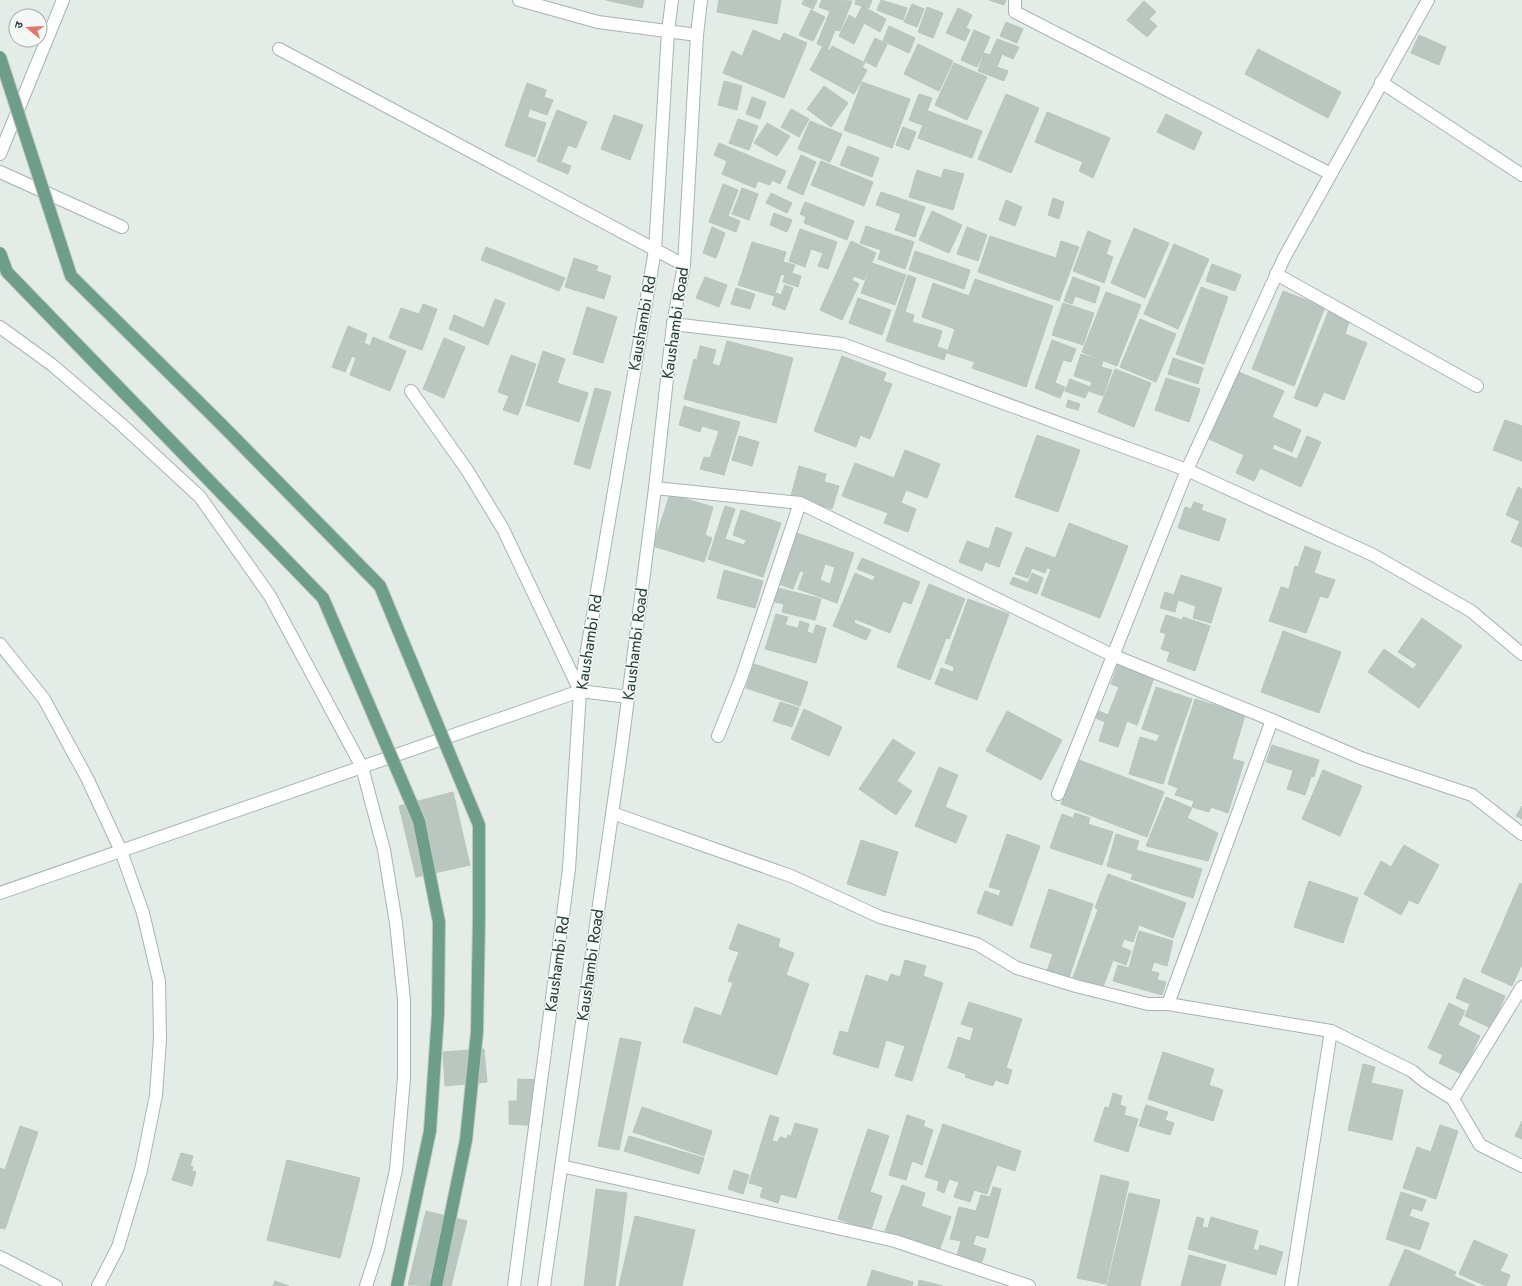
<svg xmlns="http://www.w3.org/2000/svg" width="1522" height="1286" viewBox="0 0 1522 1286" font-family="Jost,'Noto Sans Devanagari',sans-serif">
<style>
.building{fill:#b9c7c0;stroke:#b7c5bd;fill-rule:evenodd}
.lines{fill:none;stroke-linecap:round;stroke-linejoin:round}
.street-casing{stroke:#a7b4ad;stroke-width:14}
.secondary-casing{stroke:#a3b7ad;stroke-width:14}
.street{stroke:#fff;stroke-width:12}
.secondary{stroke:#fff;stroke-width:12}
.primary-bridge-casing{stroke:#c2c8c6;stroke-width:14;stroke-linecap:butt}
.primary-bridge{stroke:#6c9e8a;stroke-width:12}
.labels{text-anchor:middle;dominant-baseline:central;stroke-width:3;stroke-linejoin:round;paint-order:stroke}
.street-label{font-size:16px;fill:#243c33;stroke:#f4f9f6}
</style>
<rect width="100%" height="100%" fill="#e4ece7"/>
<g class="building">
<polygon points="606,0 644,0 642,8"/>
<polygon points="719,0 781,0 777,24 717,12"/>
<polygon points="804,0 817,0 813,9 802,4"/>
<polygon points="822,0 852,1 840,31 835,30 828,48 817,44 830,11 819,7"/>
<polygon points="856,0 872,0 869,8 855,4"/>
<polygon points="881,0 907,8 903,20 877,10"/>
<polygon points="989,0 1006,0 1004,5"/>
<polygon points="1144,1 1156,12 1149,19 1157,26 1147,37 1127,20"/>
<polygon points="912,4 924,9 917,27 904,22"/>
<polygon points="862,6 886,19 880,32 864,23 854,44 839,36 849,15 856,19"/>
<polygon points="927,7 943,13 933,38 918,32"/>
<polygon points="958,8 972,15 966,28 970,30 965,41 946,33"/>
<polygon points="811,10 825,17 813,41 799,35"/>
<polygon points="1006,22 1023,29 1017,43 1000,36"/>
<polygon points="889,26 915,38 909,53 883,41"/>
<polygon points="753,30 780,41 784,33 807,43 784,98 723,73 732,51 742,56"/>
<polygon points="974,30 990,37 977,67 961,60"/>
<polygon points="1419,35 1446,47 1439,65 1411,53"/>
<polygon points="875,38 887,44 876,67 864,61"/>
<polygon points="997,39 1019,47 1013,59 1002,54 997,67 1008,71 1004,81 978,71 984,53 990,55"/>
<polygon points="918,44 953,61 939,91 904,74"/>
<polygon points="823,46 830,50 832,46 865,63 862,67 867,70 854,94 810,70"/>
<polygon points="1258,49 1341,92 1328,118 1245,74"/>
<polygon points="954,63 987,77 967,120 935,105"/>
<polygon points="724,81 742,86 737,110 718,105"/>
<polygon points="862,82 910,99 892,148 844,130"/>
<polygon points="527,83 546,90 544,97 553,100 547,115 530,109 527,117 546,123 535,157 505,146"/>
<polygon points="824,86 848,103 831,127 807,109"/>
<polygon points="919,94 932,98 922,125 909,120"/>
<polygon points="1006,94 1039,108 1011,173 978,159"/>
<polygon points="752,97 766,102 760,119 746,114"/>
<polygon points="791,109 809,119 799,137 781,127"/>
<polygon points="557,110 587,122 576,148 568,145 561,162 571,166 568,174 537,161"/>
<polygon points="928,111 982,131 972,158 918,138"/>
<polygon points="1047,112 1110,138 1093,178 1079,171 1083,162 1035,142"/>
<polygon points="1166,114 1202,132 1194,150 1157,132"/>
<polygon points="614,115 643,125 630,160 601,149"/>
<polygon points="738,119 758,126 749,150 729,143"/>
<polygon points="810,121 842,134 830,162 798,149"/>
<polygon points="767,123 790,136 777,156 754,143"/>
<polygon points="903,127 916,132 909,150 896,145"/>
<polygon points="719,143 786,171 780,184 772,180 770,185 758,181 755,188 722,174 727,161 714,155"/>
<polygon points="848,146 879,158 872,177 840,165"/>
<polygon points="801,155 816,162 803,195 787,188"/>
<polygon points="821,161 873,182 864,206 811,185"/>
<polygon points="944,169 964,174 953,210 909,197 917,170 941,178"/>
<polygon points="723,184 738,190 728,216 740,221 736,232 709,222"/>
<polygon points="742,188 758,194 749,220 732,214"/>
<polygon points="881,192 925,207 915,237 895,230 901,214 876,205"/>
<polygon points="771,193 792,203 787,213 766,203"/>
<polygon points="1053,198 1064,202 1059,219 1048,215"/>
<polygon points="1006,200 1022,207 1015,226 999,220"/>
<polygon points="805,202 854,221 847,240 804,223 806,217 800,214"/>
<polygon points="932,211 962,225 949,253 919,240"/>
<polygon points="774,213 792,220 787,232 770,225"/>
<polygon points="866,226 914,242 905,269 878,259 881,250 860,243"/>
<polygon points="712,227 725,233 716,258 703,253"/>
<polygon points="967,227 987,235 978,261 957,254"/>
<polygon points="1134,228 1169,243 1145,298 1111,283"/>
<polygon points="800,229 837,242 828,269 818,266 823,253 811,249 805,267 789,261"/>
<polygon points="1088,231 1111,241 1106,254 1113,257 1104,283 1073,271"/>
<polygon points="990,236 1056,258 1061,241 1079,247 1059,301 978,272"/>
<polygon points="851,241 876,253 864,280 854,276 852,280 859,284 842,320 820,310"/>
<polygon points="752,242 786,252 783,262 795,265 792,273 801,276 798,287 783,282 785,275 781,274 774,296 738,285"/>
<polygon points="1174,244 1209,259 1178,329 1144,314"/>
<polygon points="486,247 565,278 559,291 481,260"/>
<polygon points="915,251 970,270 964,289 909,270"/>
<polygon points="574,258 598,266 596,271 611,276 604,299 565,287"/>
<polygon points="872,263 906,275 895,305 861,293"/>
<polygon points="1212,264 1241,275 1235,291 1206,281"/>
<polygon points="908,275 916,278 905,312 914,315 912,322 942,331 937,347 947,350 944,360 886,341"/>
<polygon points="705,277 727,285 719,307 696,298"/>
<polygon points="1073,277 1100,287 1095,303 1075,296 1072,304 1064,301"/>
<polygon points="975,279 1053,306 1026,387 972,368 975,362 947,353 955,329 922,317 933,283 969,296"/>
<polygon points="785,285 793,288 785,310 772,305 776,293 781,295"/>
<polygon points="1201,287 1228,297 1204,364 1176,354"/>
<polygon points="736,288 755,294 750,309 731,304"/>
<polygon points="1283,291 1325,307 1294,386 1252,369"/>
<polygon points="1106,292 1141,305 1117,366 1082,352"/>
<polygon points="858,298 891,310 882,335 849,323"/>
<polygon points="495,299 505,303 488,345 449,329 454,315 484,328"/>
<polygon points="1063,303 1094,313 1083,345 1052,335"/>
<polygon points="423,304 437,309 422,350 389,338 401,308 419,314"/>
<polygon points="587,307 617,317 603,363 573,354"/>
<polygon points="1329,310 1350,319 1345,334 1367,343 1344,400 1324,392 1317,407 1294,398"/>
<polygon points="1140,319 1176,334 1156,382 1120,367"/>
<polygon points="348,326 367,334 364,343 370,346 373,337 406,351 390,391 350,375 356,358 352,356 345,372 332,367"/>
<polygon points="444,338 465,347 444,398 423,389"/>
<polygon points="1052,340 1076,349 1071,362 1063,360 1055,383 1065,387 1060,398 1035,388"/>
<polygon points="727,341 793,358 776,423 684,399 694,359 697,360 700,346 716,350 712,364 720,366"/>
<polygon points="543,351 565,359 557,383 588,393 579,422 526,405"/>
<polygon points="1081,354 1103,361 1101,367 1112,370 1103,396 1089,391 1092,382 1074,376"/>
<polygon points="511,355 536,364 518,415 503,410 509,396 498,392"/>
<polygon points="842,356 886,373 883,381 892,384 870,439 860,435 856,447 814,431"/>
<polygon points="1173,358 1203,368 1198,384 1168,374"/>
<polygon points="1115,369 1151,383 1134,427 1098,412"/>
<polygon points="1239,372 1284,391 1272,417 1301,430 1292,452 1274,444 1272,449 1297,459 1307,436 1321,442 1301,487 1260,468 1254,481 1236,473 1244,455 1209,439"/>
<polygon points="1166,378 1200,389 1189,422 1155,410"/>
<polygon points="1070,379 1090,387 1085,398 1065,391"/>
<polygon points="595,388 611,392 590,469 574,464"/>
<polygon points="1068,400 1080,404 1078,410 1066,407"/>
<polygon points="684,406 740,422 724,475 700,469 704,457 710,458 719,431 702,426 700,432 679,425"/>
<polygon points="1505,420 1522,426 1522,461 1493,450"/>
<polygon points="1037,435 1080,450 1058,512 1015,497"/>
<polygon points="739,436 759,442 752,466 732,460"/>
<polygon points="905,450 940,464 927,498 906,490 901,503 916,509 908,532 884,523 888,513 842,496 855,463 894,478"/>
<polygon points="799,466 826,474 824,482 839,486 832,509 791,496"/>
<polygon points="1518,487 1522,489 1522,547 1511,542 1520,521 1506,515"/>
<polygon points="670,494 713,507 705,535 712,538 704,562 653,546"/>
<polygon points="1194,502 1203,505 1201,510 1226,519 1219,541 1178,528 1185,507 1191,509"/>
<polygon points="725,506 735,509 725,539 744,545 746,540 733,535 741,510 781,523 763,577 708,559"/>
<polygon points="1069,523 1128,546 1100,618 1041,595"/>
<polygon points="996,527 1012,533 999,567 985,562 982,571 959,562 967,541 989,549"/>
<path d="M794 532 854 553 837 603 798 589 804 572 800 571 793 589 776 583ZM825 564 835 567 830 584 820 580Z"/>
<polygon points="1305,546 1321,552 1314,573 1335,580 1328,598 1320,596 1306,633 1269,621 1281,587 1289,589 1295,566 1298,567"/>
<polygon points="1026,547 1055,558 1051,569 1047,568 1045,573 1032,568 1028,578 1015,574"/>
<polygon points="862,558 920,582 911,604 903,601 890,633 855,619 854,623 871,630 866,640 833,626 855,573 873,581 875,576 857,569"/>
<polygon points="724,570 763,581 755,608 717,598"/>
<polygon points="1032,573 1043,578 1037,594 1010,584 1013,577 1028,583"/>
<polygon points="1181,575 1222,588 1211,623 1193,618 1196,606 1178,600 1175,612 1160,608 1165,592 1174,595"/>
<polygon points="929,584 965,599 949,639 946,638 930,680 897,667"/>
<polygon points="774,587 821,599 815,620 782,612 784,604 771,601"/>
<polygon points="968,599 1009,614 977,700 935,684 941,668 953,672 954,667 945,663"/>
<polygon points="776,614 788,617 785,625 798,628 800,621 809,624 807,632 813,634 816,625 826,628 816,663 765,649"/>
<polygon points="1166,615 1182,620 1183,617 1210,626 1195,671 1167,661 1170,652 1161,649 1166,634 1160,632"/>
<polygon points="1422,618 1462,646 1419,708 1368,672 1384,649 1413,669 1417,664 1398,652"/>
<polygon points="1283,631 1341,652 1319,713 1261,692"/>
<polygon points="1119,661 1155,675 1137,725 1127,721 1118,747 1099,741 1105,722 1096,718 1099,711 1108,715 1119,687 1111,684"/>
<polygon points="754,664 808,682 800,706 746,688"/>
<polygon points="1156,687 1192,699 1175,747 1157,741 1160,735 1142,729"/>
<polygon points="1195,699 1245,715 1232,759 1244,762 1228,813 1211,807 1209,812 1192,807 1194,801 1175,795 1178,788 1168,784"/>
<polygon points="780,702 799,708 792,727 773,721"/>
<polygon points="804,709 842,727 829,756 791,739"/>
<polygon points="1007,711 1062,740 1041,780 986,751"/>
<polygon points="1140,737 1175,747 1163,784 1129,774"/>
<polygon points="893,739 915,753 897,781 912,791 896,815 859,789"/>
<polygon points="1272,745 1319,760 1314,777 1266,762"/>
<polygon points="1079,760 1164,792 1147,837 1061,804"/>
<polygon points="939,767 958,775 945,807 967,816 956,843 915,826"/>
<polygon points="1323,770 1362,786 1340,836 1302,819"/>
<polygon points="1293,771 1311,777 1305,795 1287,789"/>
<polygon points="453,792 470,865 416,877 399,806"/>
<polygon points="1166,797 1192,808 1187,818 1218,833 1208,861 1146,846"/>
<polygon points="1522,806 1522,819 1516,816"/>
<polygon points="1075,813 1090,818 1088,824 1113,832 1102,865 1050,848 1062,814 1073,818"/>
<polygon points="1007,834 1040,846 1012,926 977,913 985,891 999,896 1001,890 989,887"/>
<polygon points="1116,834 1139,841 1136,850 1202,869 1193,898 1131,879 1133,874 1107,866"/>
<polygon points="861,840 898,852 885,896 847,884"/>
<polygon points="1404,845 1439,865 1418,904 1409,900 1401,915 1364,894 1381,861 1391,867"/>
<polygon points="1108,874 1186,903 1173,938 1095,908"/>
<polygon points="1309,881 1358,898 1343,943 1294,927"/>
<polygon points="1520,883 1522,884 1522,931 1503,922"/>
<polygon points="1049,889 1093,904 1069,978 1047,971 1053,954 1030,947"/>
<polygon points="1098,910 1139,925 1133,942 1124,939 1121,947 1131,951 1126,965 1113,960 1103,987 1073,977"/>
<polygon points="1503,923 1522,932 1522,964 1512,986 1481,972"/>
<polygon points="738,924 780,939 778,947 794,953 786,975 809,984 777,1075 683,1042 695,1007 721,1016 733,983 728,981 739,952 729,949"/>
<polygon points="1139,931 1173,941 1167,966 1154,962 1151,971 1159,973 1157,980 1166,982 1162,995 1113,981 1118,965 1129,968"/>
<polygon points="905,960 926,966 923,976 943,983 912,1081 895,1076 905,1046 886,1040 878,1068 833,1054 840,1031 848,1033 866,975 888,982 891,974 900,977"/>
<polygon points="1464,978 1505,996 1491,1028 1465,1016 1470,1004 1456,998"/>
<polygon points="969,1002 1022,1019 1006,1068 1012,1070 1008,1084 995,1080 993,1086 965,1077 966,1074 948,1068 958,1037 970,1041 974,1028 961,1024"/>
<polygon points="1449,1003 1465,1011 1458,1025 1480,1036 1462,1074 1439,1063 1443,1055 1428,1048"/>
<polygon points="620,1038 641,1042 619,1150 598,1146"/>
<polygon points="484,1049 487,1082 445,1086 443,1052"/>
<polygon points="1163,1052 1214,1069 1209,1085 1223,1090 1213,1121 1148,1099"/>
<polygon points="1363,1064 1375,1067 1371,1083 1403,1090 1392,1140 1348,1130"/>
<polygon points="518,1079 544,1080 542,1126 509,1124 509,1101 517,1101"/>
<polygon points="1113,1093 1122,1096 1120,1105 1126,1107 1124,1115 1138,1119 1128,1152 1094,1141 1105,1107 1109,1108"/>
<polygon points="1146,1105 1168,1112 1165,1120 1174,1123 1170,1135 1139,1126"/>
<polygon points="642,1107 712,1131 704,1156 633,1132"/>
<polygon points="770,1115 779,1118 772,1141 778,1142 780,1137 787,1139 788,1135 791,1136 795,1123 818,1129 796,1198 781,1194 778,1203 760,1197 763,1187 749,1183"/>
<polygon points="907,1115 925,1121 923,1126 933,1130 922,1165 912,1161 906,1180 889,1175"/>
<polygon points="1522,1121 1522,1139 1515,1136"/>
<polygon points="943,1124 1021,1151 1015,1171 997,1165 987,1194 974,1190 970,1202 954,1197 959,1182 949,1179 944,1193 937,1190 939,1181 925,1177"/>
<polygon points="1440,1125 1458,1131 1436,1199 1403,1188 1417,1147 1431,1152"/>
<polygon points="20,1126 38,1132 5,1229 0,1228 0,1168 5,1170"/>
<polygon points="868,1129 889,1136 870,1192 882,1196 871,1230 838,1219"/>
<polygon points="629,1136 704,1158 699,1174 624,1151"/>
<polygon points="181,1153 193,1156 190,1166 193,1167 192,1171 196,1172 192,1186 172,1180"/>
<polygon points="287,1160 360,1178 340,1258 267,1240"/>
<polygon points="734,1170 749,1175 743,1194 728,1189"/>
<polygon points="1101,1175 1129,1182 1106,1284 1077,1278"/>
<polygon points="902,1185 925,1193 921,1206 951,1217 939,1251 885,1231"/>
<polygon points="993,1187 1001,1189 988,1238 976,1235 973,1245 986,1249 982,1262 957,1255 961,1241 950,1239 959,1207 976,1211 981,1195 990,1197"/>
<polygon points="596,1189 627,1193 615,1286 584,1286"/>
<polygon points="1401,1192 1426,1200 1422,1211 1412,1208 1409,1216 1429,1223 1420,1250 1386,1239"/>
<polygon points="1129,1193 1160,1200 1140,1286 1107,1286"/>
<polygon points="426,1211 467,1221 451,1286 408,1285"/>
<polygon points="635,1216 695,1230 682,1286 619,1286"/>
<polygon points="1197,1217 1204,1219 1202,1227 1208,1228 1211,1217 1258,1231 1253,1249 1258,1251 1260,1245 1283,1252 1276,1275 1188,1249"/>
<polygon points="1474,1240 1508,1255 1500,1271 1510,1275 1506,1286 1486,1286 1459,1274"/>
<polygon points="1405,1249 1456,1272 1454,1276 1476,1286 1389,1286"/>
<polygon points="1189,1255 1226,1265 1220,1286 1181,1286"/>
<polygon points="872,1270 913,1282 912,1286 867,1286"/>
<polygon points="919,1280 943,1286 918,1286"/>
<polygon points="275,1281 289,1286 273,1286"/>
</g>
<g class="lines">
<g class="street-casing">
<g id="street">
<polyline points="519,0 598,22 697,35"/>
<polyline points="1015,0 1015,12 1331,174"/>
<polyline points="279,49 684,265"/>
<polyline points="1381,82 1522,175"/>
<polyline points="0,154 63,0"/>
<polyline points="0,172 122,227"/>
<polyline points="1276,274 1477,386"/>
<polyline points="673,324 842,344 1187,470 1373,555 1471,611 1522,654"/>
<polyline points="0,327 51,364 121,424 200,497 270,596 362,767 384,850 396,923 404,1000 404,1078 396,1170 378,1249 366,1286"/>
<polyline points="411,391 467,470 503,529 580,691"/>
<polyline points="655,488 800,503 1112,655 1272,720 1361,758 1472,795 1522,834"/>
<polyline points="0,644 44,699 87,778 121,851 143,913 159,981 160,1039 156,1095 141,1170 118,1247 98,1286"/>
<polyline points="718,736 742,676 800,503"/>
<polyline points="1058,794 1187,470 1284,258 1428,0"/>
<polyline points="612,813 791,876 880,917 977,944 1017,968 1076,986 1148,1004 1168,1004 1331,1031 1412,1071 1424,1081 1453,1099 1480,1145 1522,1166"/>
<polyline points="1168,1004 1272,720"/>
<polyline points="1453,1099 1522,987"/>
<polyline points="561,1166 895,1241 1029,1286"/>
<polyline points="0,1257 56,1286"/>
<polyline points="1291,1286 1331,1031"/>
</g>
</g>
<g class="secondary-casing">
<g id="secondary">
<polyline points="0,893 580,691 628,697"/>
<polyline points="514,1286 569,869 580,691 655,250 668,31 672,0"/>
<polyline points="544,1286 622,745 655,488 673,324 684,265 697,35 701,0"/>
</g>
</g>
<use href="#street" class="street"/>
<use href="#secondary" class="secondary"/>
<g class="primary-bridge-casing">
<g id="primary-bridge">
<polyline points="0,57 71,276 221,424 380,586 479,825 479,918 477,1032 466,1140 436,1286"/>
<polyline points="0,253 7,272 323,598 419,821 439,922 438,1014 430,1131 397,1286"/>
</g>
</g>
<use href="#primary-bridge" class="primary-bridge"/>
</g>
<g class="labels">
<g class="street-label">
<text transform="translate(642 323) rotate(-80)">Kaushambi Rd</text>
<text transform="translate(675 323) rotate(-82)">Kaushambi Road</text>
<text transform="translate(589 642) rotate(-81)">Kaushambi Rd</text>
<text transform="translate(635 644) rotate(-83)">Kaushambi Road</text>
<text transform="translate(557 964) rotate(-82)">Kaushambi Rd</text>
<text transform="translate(590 965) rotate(-82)">Kaushambi Road</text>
</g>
</g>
<g transform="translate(28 28) rotate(288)"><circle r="19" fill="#f4f9f6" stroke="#a1ada8"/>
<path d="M0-3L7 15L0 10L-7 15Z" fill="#e77467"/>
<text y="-6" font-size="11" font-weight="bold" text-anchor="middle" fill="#243c33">उ</text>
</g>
</svg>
